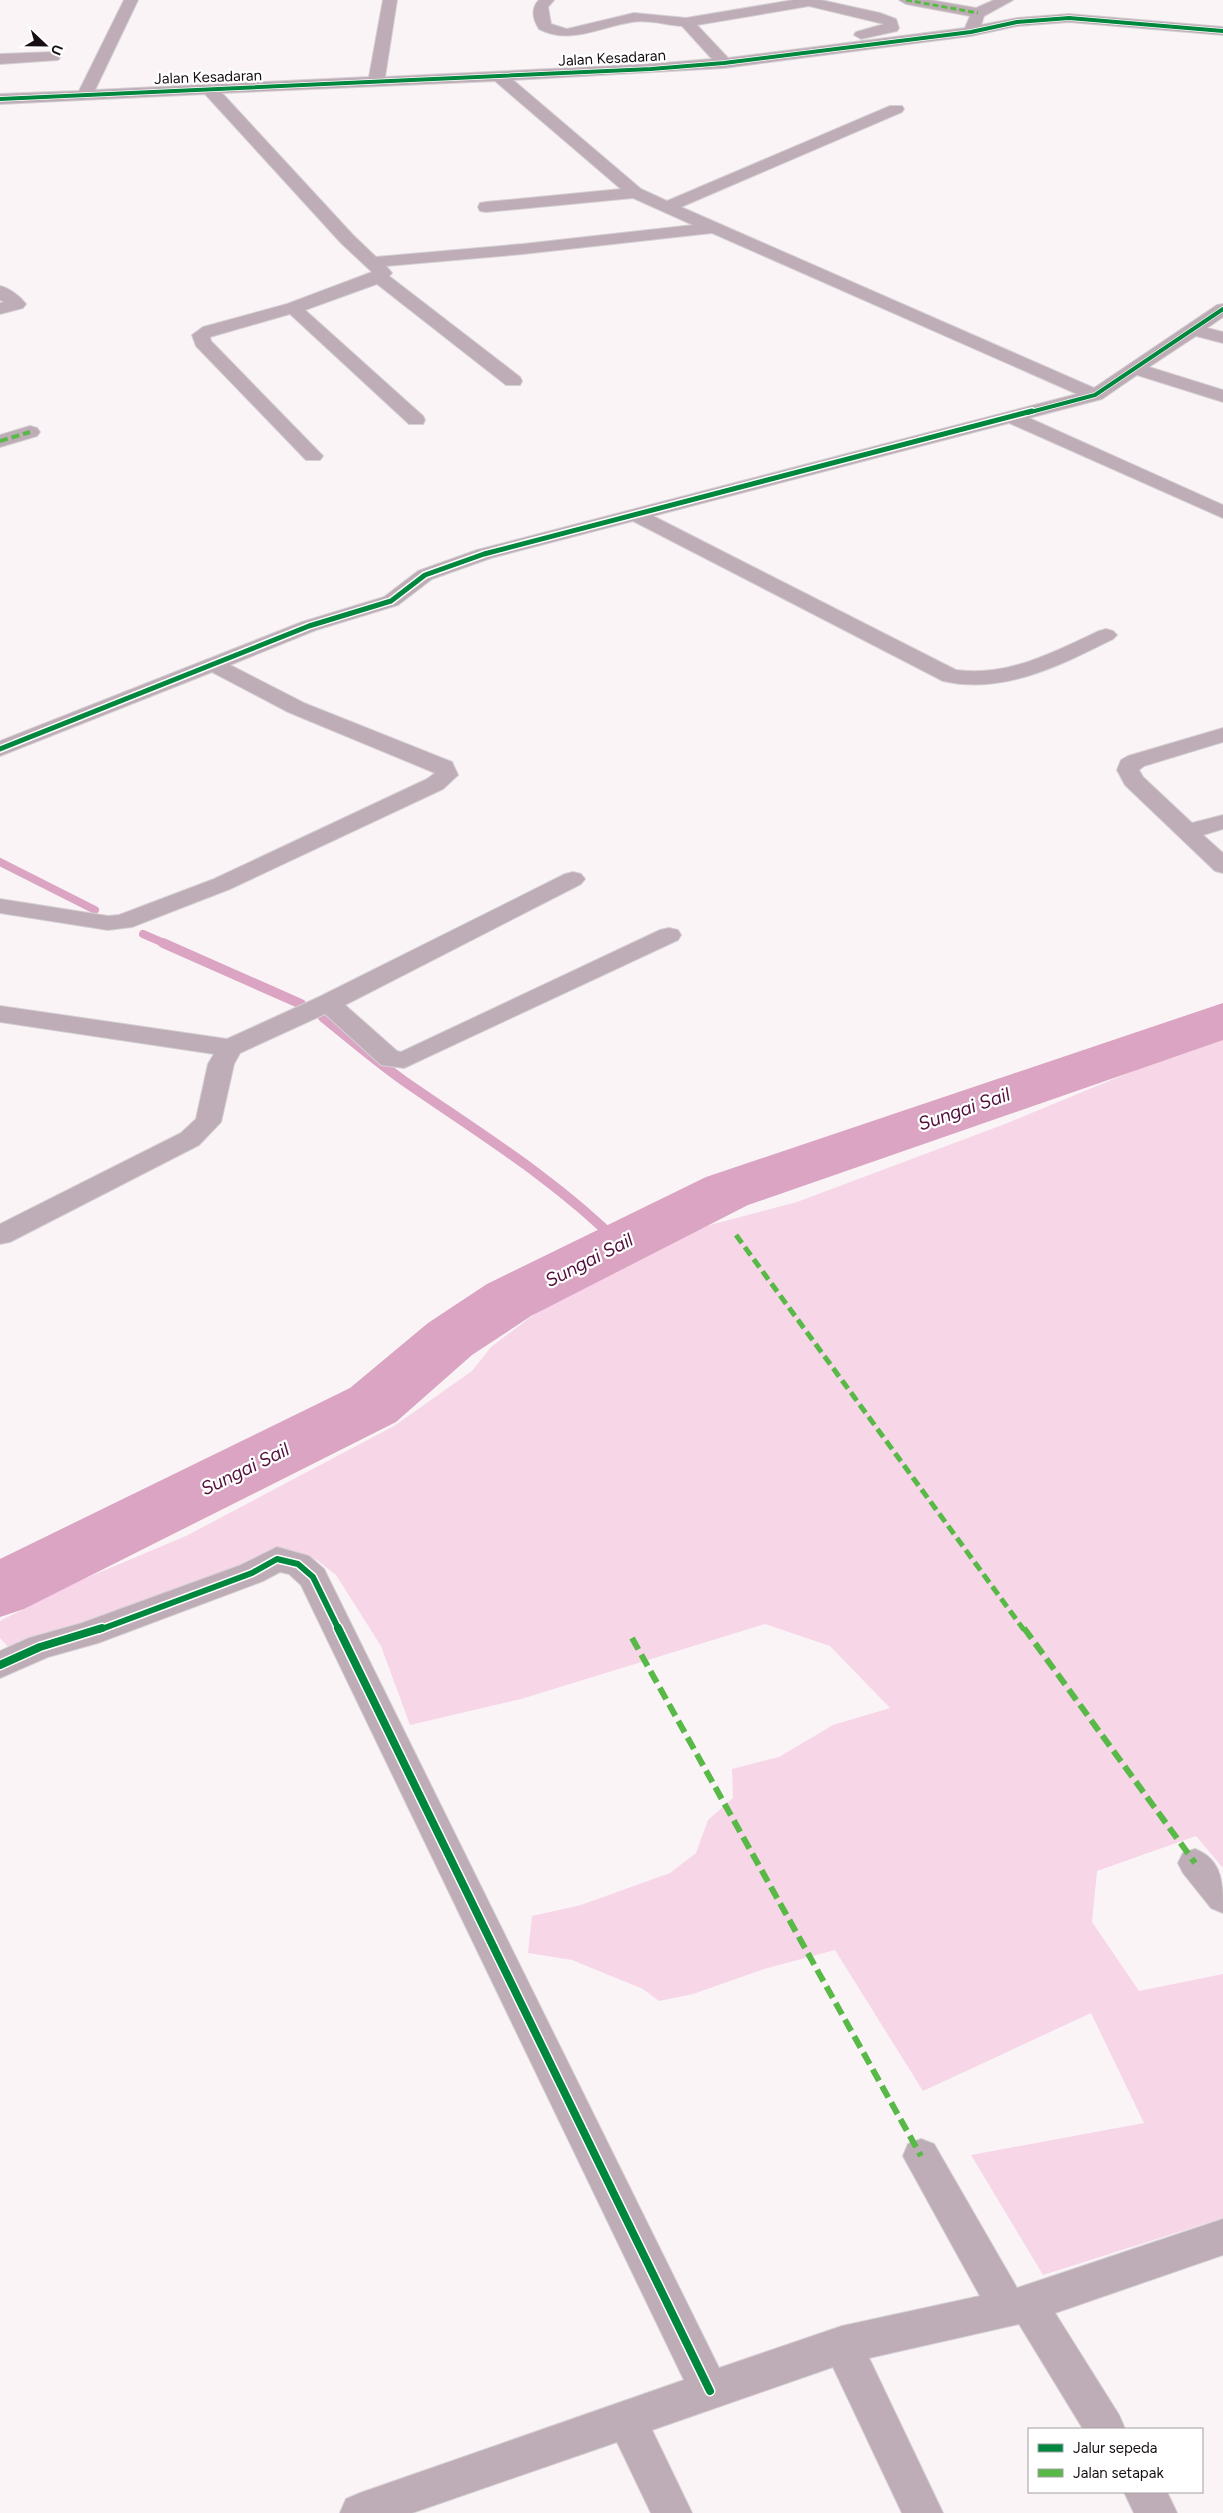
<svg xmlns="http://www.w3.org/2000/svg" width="1223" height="2513" viewBox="0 0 1223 2513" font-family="Figtree,sans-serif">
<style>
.green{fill:#f6d6e7}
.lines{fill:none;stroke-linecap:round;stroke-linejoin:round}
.stream-far1{stroke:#daa4c2;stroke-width:8}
.stream{stroke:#daa4c2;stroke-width:10}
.river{fill:#daa4c2;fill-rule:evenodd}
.minor-casing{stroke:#d5d0d3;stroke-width:2}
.minor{fill:#beadb6;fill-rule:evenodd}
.quiet-far3{stroke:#58b947;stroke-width:3;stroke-dasharray:6 3;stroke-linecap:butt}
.quiet-far2{stroke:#58b947;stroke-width:4;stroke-dasharray:8 4;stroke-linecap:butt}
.quiet-far1{stroke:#58b947;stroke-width:5;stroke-dasharray:10 5;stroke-linecap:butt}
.quiet{stroke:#58b947;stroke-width:6;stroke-dasharray:13 6;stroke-linecap:butt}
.cycleway-far3-casing{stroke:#fff;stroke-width:5.5}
.cycleway-far2-casing{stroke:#fff;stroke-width:8}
.cycleway-far1-casing{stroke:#fff;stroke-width:9}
.cycleway-casing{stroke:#fff;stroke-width:11}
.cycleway-far3{stroke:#00873e;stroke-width:4}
.cycleway-far2{stroke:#00873e;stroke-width:5}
.cycleway-far1{stroke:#00873e;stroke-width:6}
.cycleway{stroke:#00873e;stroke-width:8}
.labels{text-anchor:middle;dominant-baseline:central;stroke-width:4.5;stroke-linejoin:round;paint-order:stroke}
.far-street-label{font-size:15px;fill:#170f13;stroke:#fff}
.water-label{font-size:19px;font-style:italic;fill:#54103c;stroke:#fff}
</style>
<rect width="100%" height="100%" fill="#faf4f7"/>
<polygon class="green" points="1223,1039 1223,1868 1196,1836 1097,1871 1092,1922 1139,1991 1223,1974 1223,2218 1043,2275 971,2155 1144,2123 1091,2013 923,2091 835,1950 764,1969 693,1994 659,2001 643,1989 572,1960 528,1953 532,1916 581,1905 670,1873 696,1853 708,1820 733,1798 732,1769 779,1757 833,1725 890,1708 830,1646 765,1624 521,1699 410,1725 381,1646 336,1575 317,1560 288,1552 11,1650 0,1638 0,1621 79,1581 186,1536 394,1426 472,1371 491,1347 528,1319 599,1272 706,1226 797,1202 1005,1124 1145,1066"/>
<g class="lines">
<g class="stream-far1">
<polyline points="0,862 95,910"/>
<polyline points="143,934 166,944"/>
</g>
<g class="stream">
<polyline points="163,943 301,1004"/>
<path d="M323 1017C350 1039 376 1061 404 1081 479 1133 555 1179 620 1244"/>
</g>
<polygon class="river" points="1223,1003 1223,1040 748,1205 531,1316 472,1355 396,1422 24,1609 0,1617 0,1559 350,1388 428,1323 487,1284 706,1177"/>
<g class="minor-casing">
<g id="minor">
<path d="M124 0H138L95 90 369 77 383 0H397L385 77 651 64 712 59 682 26C666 25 647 19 632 22 600 27 570 45 539 29 533 19 530 9 539 0H554L548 7 551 24 567 29 634 13 686 18 793 0H821L880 13 896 19 899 28 897 31 861 39 854 35 856 32 884 24 809 6 697 25 728 58 965 28 970 16 906 4 899 0H930L976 8 994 0H1013L984 16 981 25 1017 18 1069 14 1223 27V35L1069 22 1017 26 971 36 724 68 513 80 641 189 667 201 890 106H902L904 109 902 112 681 207 1094 388 1217 305 1223 304V317L1207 328 1223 332V343L1196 336 1149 367 1223 390V402L1137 375 1102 399 1029 418 1223 505V518L1009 423 653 516 956 670C1008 677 1054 652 1099 631L1106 629 1113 631 1117 635 1113 639C1061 665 1003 695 943 681L633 521 491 558 432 579 398 605 316 630 230 665 304 703 452 762 458 775 443 789 230 889 132 927 108 930 0 913V899L108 916 119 915 214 879 427 779 435 773 288 712 212 672 0 756V741L302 622 384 597 418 571 477 550 1077 394 712 233 523 254 386 266 392 273 389 276 520 377 522 381 520 385H506L377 284 305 310 423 416 425 420 423 424H409L290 314 210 337 211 341 323 456 320 460H306L196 346 192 335 203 327 287 304 372 272 341 243 205 94 0 104V94L79 91ZM495 81 621 189 486 202 480 203 478 207 480 211 486 212 633 198 693 225 523 244 376 257 353 235 222 93Z"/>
<polygon points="53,52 58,54 61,57 58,60 0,64 0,54"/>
<path d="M0 286C9 288 20 296 26 304L23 308 0 314V303L4 302 0 300Z"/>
<polygon points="30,426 37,428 40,432 37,436 0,447 0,435"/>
<polygon points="1223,728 1223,742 1144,766 1139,770 1143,777 1192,823 1223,815 1223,829 1203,835 1223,853 1223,873 1215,871 1125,785 1117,770 1121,760 1128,756"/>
<polygon points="573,872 581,874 585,879 581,884 345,1005 397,1051 401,1052 660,930 669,928 678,930 681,935 678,940 404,1068 381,1065 325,1014 240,1053 234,1064 221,1122 199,1145 10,1242 0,1244 0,1224 181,1133 196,1119 208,1064 214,1054 0,1022 0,1006 227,1039 319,997 565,874"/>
<polygon points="277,1547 309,1556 324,1569 719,2368 842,2326 980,2296 903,2156 908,2144 921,2139 934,2144 1017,2288 1223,2219 1223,2255 1055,2313 1119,2415 1125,2429 1083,2429 1019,2324 869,2358 943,2513 902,2513 833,2367 652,2430 692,2513 651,2513 617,2442 412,2513 340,2513 346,2499 360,2493 684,2380 301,1585 289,1574 280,1572 263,1581 98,1643 48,1657 0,1678 0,1651 29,1638 82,1623 241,1565"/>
<path d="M1195 1849C1223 1860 1223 1884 1223 1913L1211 1908 1183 1873 1178 1863 1183 1853Z"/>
<polygon points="1124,2492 1167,2492 1177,2513 1134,2513"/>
</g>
</g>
<use href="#minor" class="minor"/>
<polyline class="quiet-far3" points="906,0 978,13"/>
<polyline class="quiet-far2" points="0,441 30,432"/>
<polyline class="quiet-far1" points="736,1235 1024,1630"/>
<g class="quiet">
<polyline points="1024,1628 1195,1863"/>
<polyline points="632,1638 921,2156"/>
</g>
<g class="cycleway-far3-casing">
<g id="cycleway-far3">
<polyline points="0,99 651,69 724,63 971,32 1017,22 1069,18 1223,31"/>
<polyline points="1027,413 1095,395 1223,309"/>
</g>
</g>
<g class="cycleway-far2-casing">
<polyline id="cycleway-far2" points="0,749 309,626 391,601 425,575 484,554 1032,411"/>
</g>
<g class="cycleway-far1-casing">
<polyline id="cycleway-far1" points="99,1630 252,1573 277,1559 298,1564 313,1577 339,1630"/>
</g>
<g class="cycleway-casing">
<g id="cycleway">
<polyline points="338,1628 710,2391"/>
<polyline points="0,1665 40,1647 102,1628"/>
</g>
</g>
<use href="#cycleway-far3" class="cycleway-far3"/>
<use href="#cycleway-far2" class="cycleway-far2"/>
<use href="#cycleway-far1" class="cycleway-far1"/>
<use href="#cycleway" class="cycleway"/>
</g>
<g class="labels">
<g class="far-street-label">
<text transform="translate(612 58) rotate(-3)">Jalan Kesadaran</text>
<text transform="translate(208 77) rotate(-2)">Jalan Kesadaran</text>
</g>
<g class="water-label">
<text transform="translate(964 1109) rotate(-19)">Sungai Sail</text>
<text transform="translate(589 1260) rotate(-27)">Sungai Sail</text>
<text transform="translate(245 1469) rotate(-26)">Sungai Sail</text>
</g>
</g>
<rect x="1028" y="2428" width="175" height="65" fill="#ffffff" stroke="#a29fa1"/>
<rect x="1038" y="2444" width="25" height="8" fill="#00873e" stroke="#a29fa1"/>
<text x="1073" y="2453" font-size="15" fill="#170f13">Jalur sepeda</text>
<rect x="1038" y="2469" width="25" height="8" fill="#58b947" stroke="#a29fa1"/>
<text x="1073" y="2478" font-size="15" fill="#170f13">Jalan setapak</text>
<g transform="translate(45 45) rotate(112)" stroke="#ffffff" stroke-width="4" paint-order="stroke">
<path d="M0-4L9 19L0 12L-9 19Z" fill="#170f13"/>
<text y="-8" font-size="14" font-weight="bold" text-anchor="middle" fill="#170f13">U</text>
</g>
</svg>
